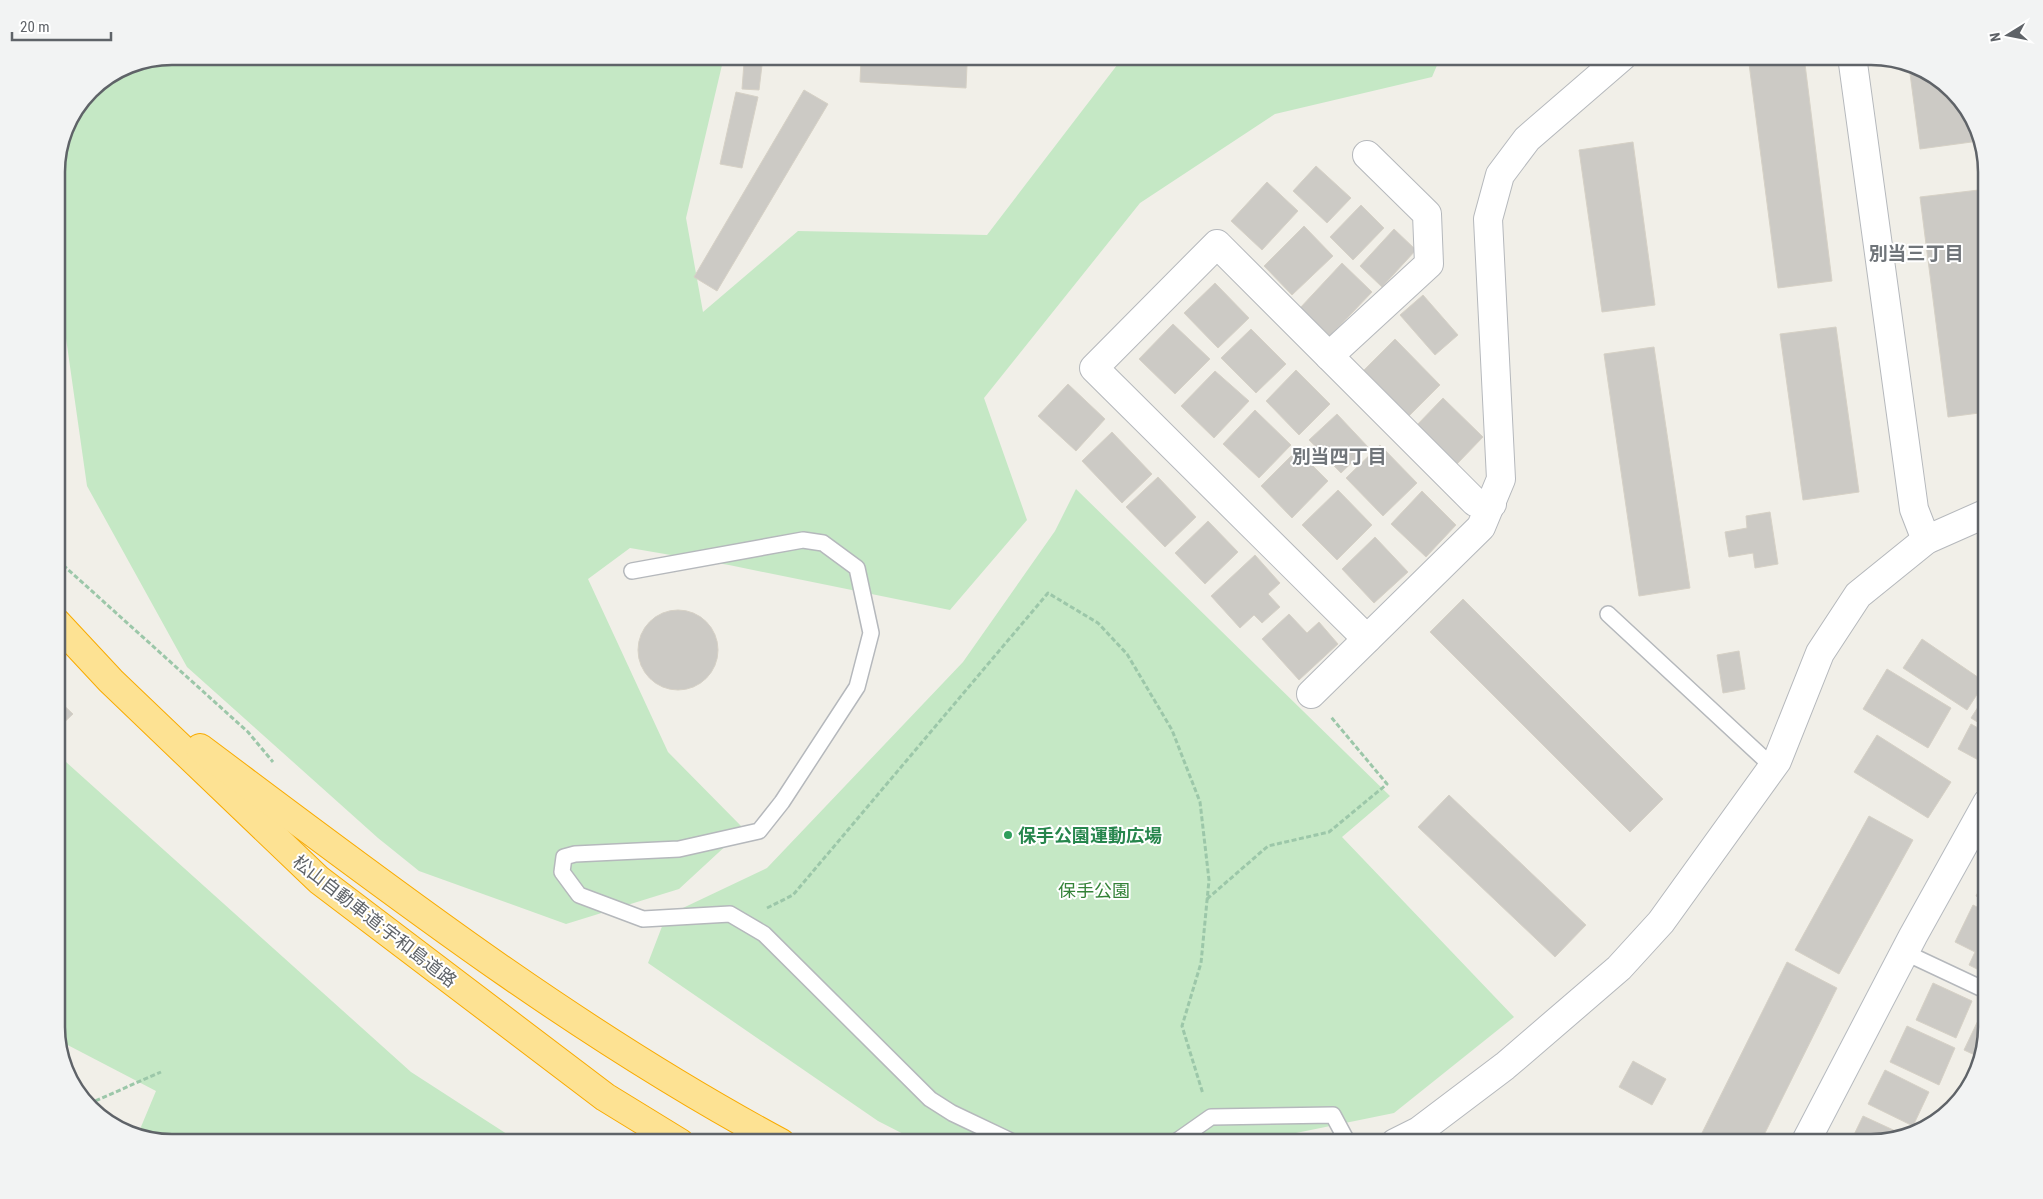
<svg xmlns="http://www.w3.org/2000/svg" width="2043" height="1199" viewBox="0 0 2043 1199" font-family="'Roboto Condensed','Noto Sans JP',sans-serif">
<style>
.green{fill:#c5e8c5}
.building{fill:#cccac5;stroke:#d6d1c6}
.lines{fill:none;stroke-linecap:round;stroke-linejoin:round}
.lane-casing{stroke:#b5b8bc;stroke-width:18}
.street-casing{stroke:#b5b8bc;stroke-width:30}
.secondary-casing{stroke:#b6babf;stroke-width:30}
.highway-casing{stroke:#f9ab00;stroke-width:30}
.path{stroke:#9cc7a9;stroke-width:3;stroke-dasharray:5 2.5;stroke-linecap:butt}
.lane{stroke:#fff;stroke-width:15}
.street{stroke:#fff;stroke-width:28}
.secondary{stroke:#fff;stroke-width:28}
.highway{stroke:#fde293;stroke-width:28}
.leisure-dot{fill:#2e9e5b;stroke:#fff;stroke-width:2}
.labels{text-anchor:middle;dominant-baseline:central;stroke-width:4;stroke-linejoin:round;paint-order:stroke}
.leisure-label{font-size:18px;font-weight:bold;fill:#27864d;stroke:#fff;text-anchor:start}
.park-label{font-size:18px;fill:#348238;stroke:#fff}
.street-label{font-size:18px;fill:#5f6368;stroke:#fff}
.neighbourhood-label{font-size:19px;font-weight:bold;fill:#70757a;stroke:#fff}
.rim{fill:none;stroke:#5f6368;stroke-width:2.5}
</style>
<rect width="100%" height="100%" fill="#f1efe8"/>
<g class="green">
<polygon points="172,56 720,56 722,65 686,218 703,312 798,231 987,235 1124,56 1441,56 1432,77 1275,114 1140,203 984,398 1027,520 950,610 729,565 630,548 588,579 668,752 744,829 679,889 566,924 419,871 378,838 187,667 87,486 56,268 56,165 68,121 90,90 128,65"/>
<polygon points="1076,489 1390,796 1342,837 1514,1017 1394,1113 1296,1133 1302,1143 921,1143 878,1121 648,963 666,916 767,868 963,662 1055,531"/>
<polygon points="56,753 411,1072 521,1143 172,1143 138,1134 156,1091 58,1040 56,1034"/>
</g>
<g class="building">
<polygon points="807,56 830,56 830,62 806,58"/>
<polygon points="1748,56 1804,56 1832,281 1778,288"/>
<polygon points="861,59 967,65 966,88 860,82"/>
<polygon points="744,63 762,65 759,90 742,89"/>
<polygon points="1909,66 1929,72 1967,108 1979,141 1920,149"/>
<polygon points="804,90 828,104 717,291 694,277"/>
<polygon points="736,92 758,97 742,168 720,164"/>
<polygon points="1633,142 1655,305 1602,312 1579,150"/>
<polygon points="1316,166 1351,198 1327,223 1293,191"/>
<polygon points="1267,182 1298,211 1262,250 1231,221"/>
<polygon points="1987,189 1987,412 1948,417 1920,197"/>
<polygon points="1361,205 1384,228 1353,260 1330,237"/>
<polygon points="1304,226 1333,256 1292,295 1264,266"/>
<polygon points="1394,229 1416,250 1382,287 1360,266"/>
<polygon points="1342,263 1372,292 1330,336 1300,308"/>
<polygon points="1215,283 1249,318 1218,348 1184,313"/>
<polygon points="1423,295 1458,335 1435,355 1400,315"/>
<polygon points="1173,324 1210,359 1175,394 1139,359"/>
<polygon points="1836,327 1859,492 1803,500 1780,334"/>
<polygon points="1251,329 1286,364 1256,393 1221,358"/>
<polygon points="1395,339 1440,385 1409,416 1364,370"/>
<polygon points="1654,347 1690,588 1639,596 1604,354"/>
<polygon points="1296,370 1330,404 1299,435 1266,401"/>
<polygon points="1215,371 1249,401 1214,438 1181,406"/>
<polygon points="1068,384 1105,419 1076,451 1038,416"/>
<polygon points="1443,398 1483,437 1456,465 1416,426"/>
<polygon points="1255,410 1291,445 1259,478 1223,444"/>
<polygon points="1337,414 1368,447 1341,473 1309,440"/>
<polygon points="1112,432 1152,474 1122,503 1082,461"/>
<polygon points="1380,445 1417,483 1383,516 1346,478"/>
<polygon points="1297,450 1328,481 1292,518 1261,486"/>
<polygon points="1158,477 1196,517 1165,547 1126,507"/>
<polygon points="1338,490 1372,525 1337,560 1302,525"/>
<polygon points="1422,491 1456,525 1426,557 1391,524"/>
<polygon points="1770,512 1778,564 1755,568 1753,553 1729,557 1725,532 1747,528 1746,516"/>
<polygon points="1208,521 1238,552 1205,584 1175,553"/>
<polygon points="1375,537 1408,572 1374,603 1342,569"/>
<polygon points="1255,555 1280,583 1268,594 1280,607 1262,623 1254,615 1240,628 1211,596"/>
<polygon points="1463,599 1663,799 1630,832 1430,632"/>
<circle cx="678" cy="650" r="40"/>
<polygon points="1289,614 1307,633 1319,622 1338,644 1299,680 1262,639"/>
<polygon points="1922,639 1985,682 1967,710 1903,668"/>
<polygon points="1739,651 1745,689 1723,693 1717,655"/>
<polygon points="1887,669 1951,708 1928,748 1863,709"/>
<polygon points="1987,693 1987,728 1971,718"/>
<polygon points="56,698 73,714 56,730"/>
<polygon points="1971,724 1987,733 1987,757 1984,763 1958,749"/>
<polygon points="1877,735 1951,782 1928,818 1854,772"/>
<polygon points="1449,795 1586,925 1555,957 1418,827"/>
<polygon points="1869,816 1913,840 1839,974 1795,950"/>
<polygon points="1987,875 1987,902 1976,896"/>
<polygon points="1973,905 1987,912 1987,974 1969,965 1975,952 1955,942"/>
<polygon points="1787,962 1837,988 1760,1143 1697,1143"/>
<polygon points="1933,983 1972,1001 1956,1038 1916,1020"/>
<polygon points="1983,1010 1987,1012 1987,1027 1979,1057 1964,1050"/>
<polygon points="1907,1026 1955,1048 1939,1085 1890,1062"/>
<polygon points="1633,1061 1666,1079 1652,1105 1619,1087"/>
<polygon points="1885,1070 1929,1092 1913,1126 1868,1104"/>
<polygon points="1863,1116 1902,1134 1871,1143 1850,1143"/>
</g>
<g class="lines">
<g class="lane-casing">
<g id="lane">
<polyline points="632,571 803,540 823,543 857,568 871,633 857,687 782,802 759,831 679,849 575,854 564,857 562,872 579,895 643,919 730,914 764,934 930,1099 952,1113 1015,1143"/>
<polyline points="1608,614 1773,767"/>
<polyline points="1904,952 1987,991"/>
<polyline points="1174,1143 1211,1117 1333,1115 1348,1143"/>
</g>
</g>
<g class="street-casing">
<g id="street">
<polyline points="1852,56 1914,509 1926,540"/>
<polyline points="1329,356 1429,264 1427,214 1367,155"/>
<polyline points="1367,639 1094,368 1217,244 1475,502 1492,504"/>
<polyline points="1311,694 1481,527 1501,479 1488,219 1500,175 1527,139 1623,56"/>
<polyline points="1395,1143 1419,1131 1505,1066 1619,968 1661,922 1777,761 1820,653 1858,595 1926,540 1987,513"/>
</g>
</g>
<g class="secondary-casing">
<polyline id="secondary" points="1805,1143 1913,936 1987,803"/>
</g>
<g class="highway-casing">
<g id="highway">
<polyline points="56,622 111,681 319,880 605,1097 680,1143"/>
<path d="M200 748C387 888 574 1032 781 1143"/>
</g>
</g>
<g class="path">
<polyline points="63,565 248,732 273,762"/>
<polyline points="1207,899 1268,846 1329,832 1387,784 1331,717"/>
<polyline points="767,908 793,895 1048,593 1098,623 1127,654 1172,730 1200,802 1209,880 1201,963 1182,1026 1203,1094"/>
<polyline points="81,1097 95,1101 161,1072"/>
</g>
<use href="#lane" class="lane"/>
<use href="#street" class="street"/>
<use href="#secondary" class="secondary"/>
<use href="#highway" class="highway"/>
</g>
<circle class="leisure-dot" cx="1008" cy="835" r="5"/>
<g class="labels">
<g class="leisure-label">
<text x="1018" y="835">保手公園運動広場</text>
</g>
<g class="park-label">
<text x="1094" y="890">保手公園</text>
</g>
<g class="street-label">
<text transform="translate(375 921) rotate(38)">松山自動車道;宇和島道路</text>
</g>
<g class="neighbourhood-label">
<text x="1916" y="253">別当三丁目</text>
<text x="1339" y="456">別当四丁目</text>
</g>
</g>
<path d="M0 0H2043V1199H0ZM172 65H1871A107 107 0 0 1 1978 172V1027A107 107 0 0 1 1871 1134H172A107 107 0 0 1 65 1027V172A107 107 0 0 1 172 65Z" fill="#f2f3f3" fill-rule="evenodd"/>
<path class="rim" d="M172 65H1871A107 107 0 0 1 1978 172V1027A107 107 0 0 1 1871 1134H172A107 107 0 0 1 65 1027V172A107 107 0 0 1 172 65Z"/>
<g transform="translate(2008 35) rotate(260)" stroke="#ffffff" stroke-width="4" paint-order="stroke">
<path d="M0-4L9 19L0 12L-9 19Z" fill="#5f6368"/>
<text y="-8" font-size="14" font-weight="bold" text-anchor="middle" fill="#5f6368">N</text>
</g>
<path d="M12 32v8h99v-8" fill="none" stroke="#5f6368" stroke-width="2.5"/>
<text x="20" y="32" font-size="15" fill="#5f6368" stroke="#ffffff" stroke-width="4" paint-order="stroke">20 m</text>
</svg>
